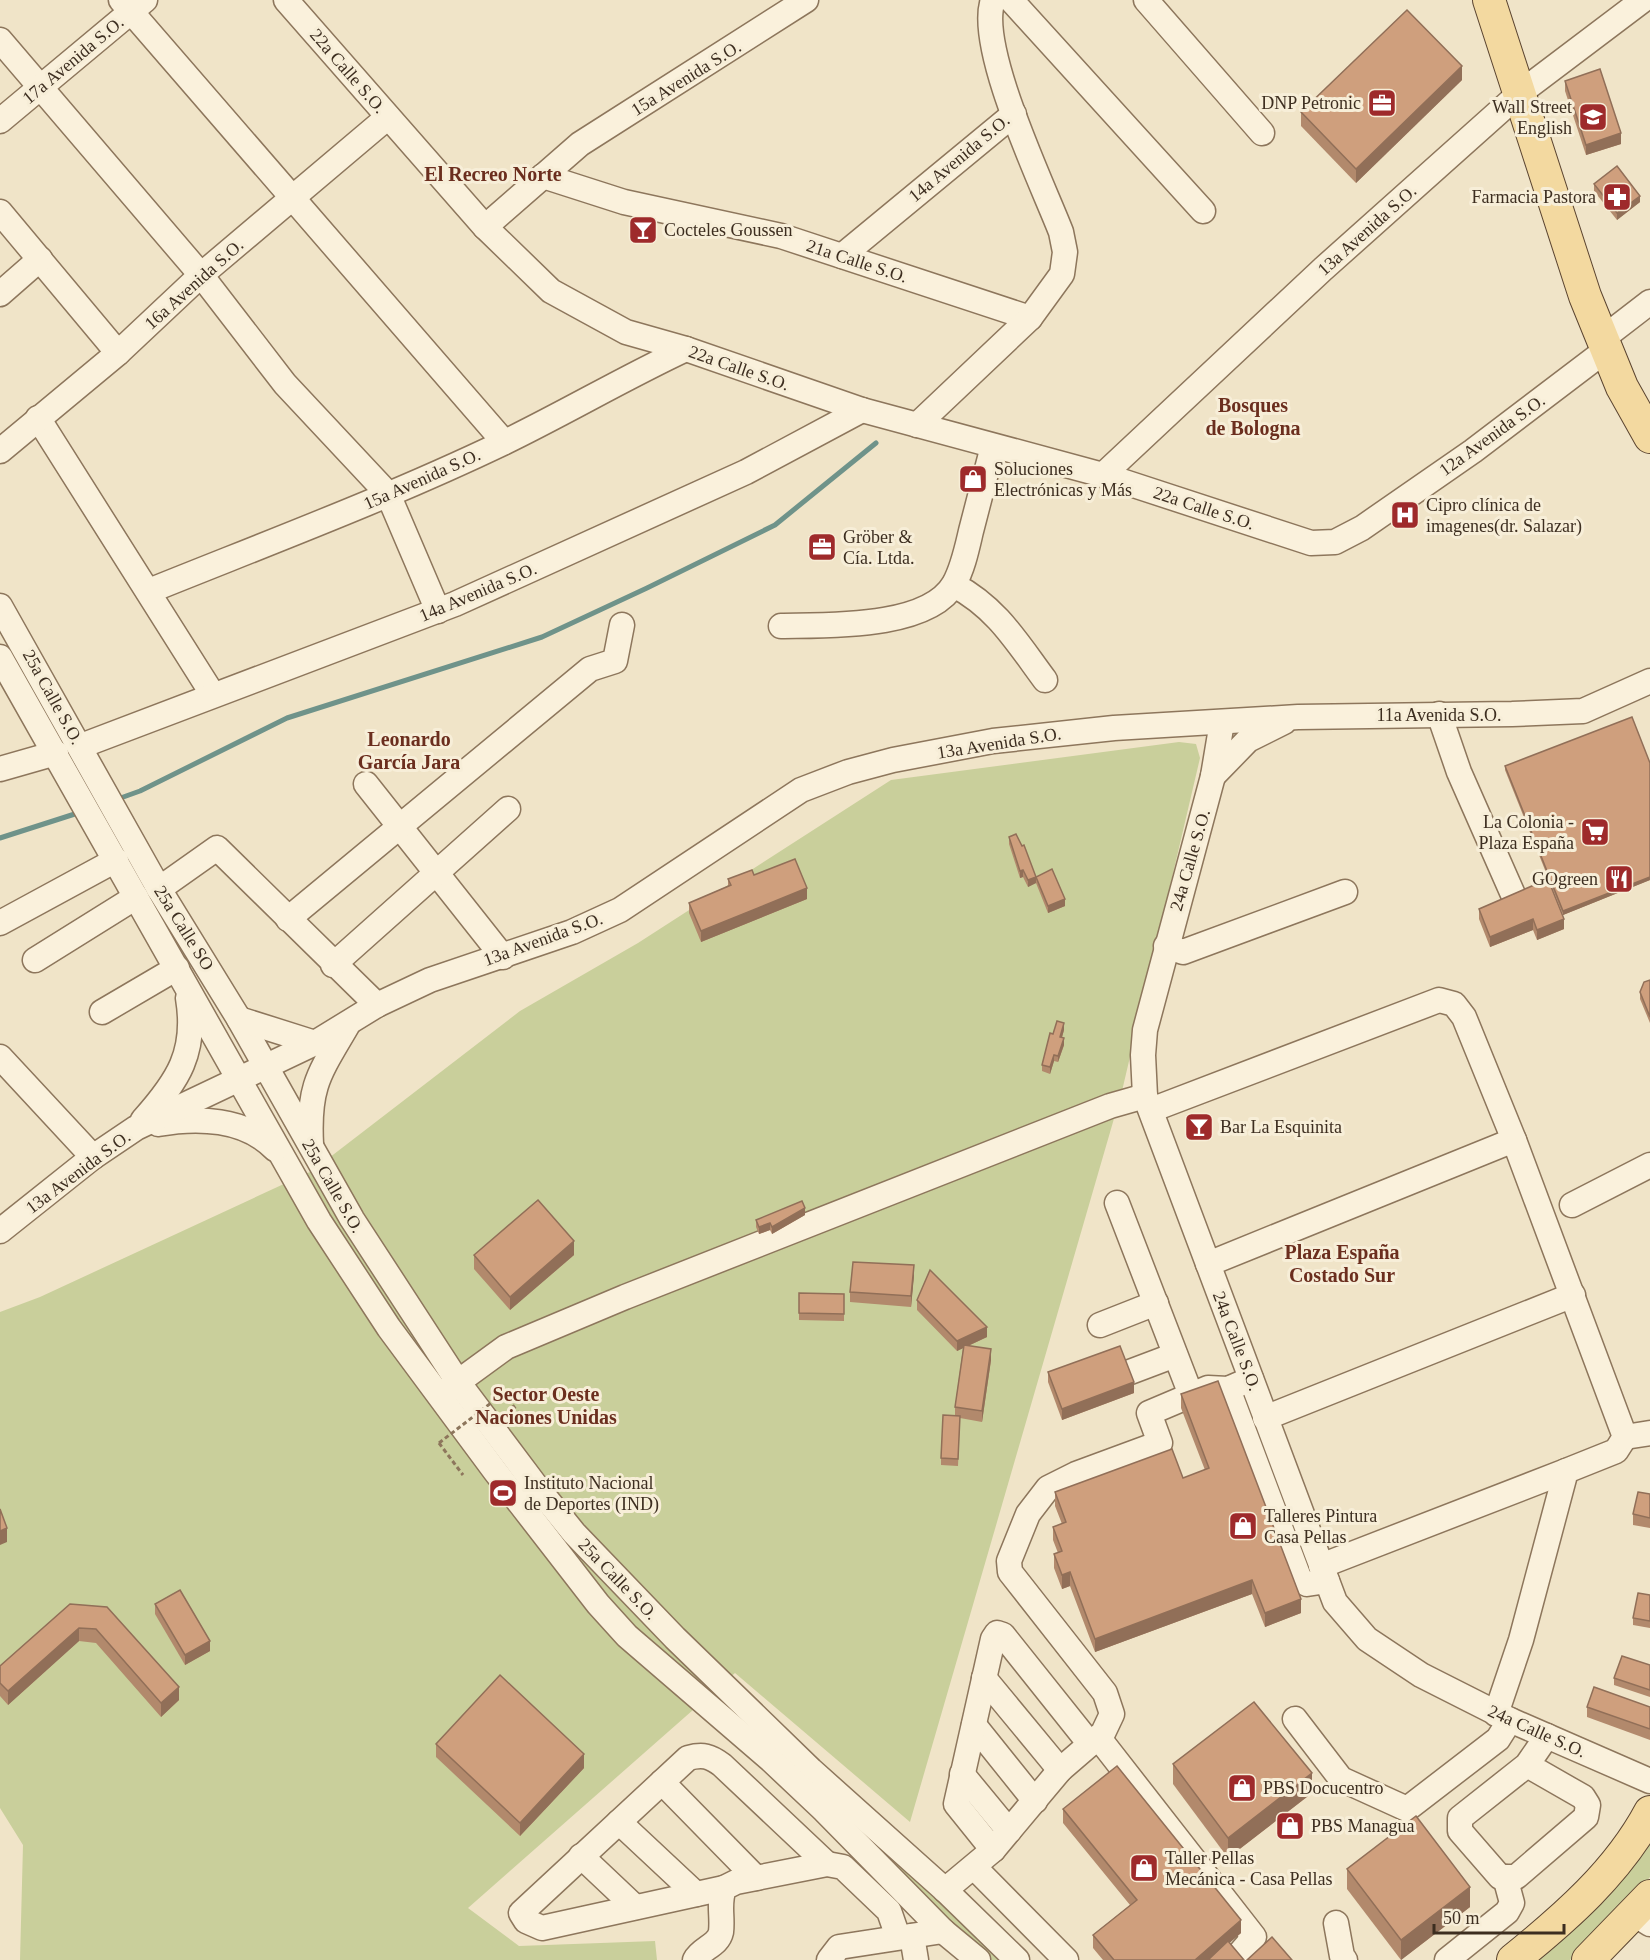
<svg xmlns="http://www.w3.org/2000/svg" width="1650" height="1960" viewBox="0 0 1650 1960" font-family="'Times New Roman',serif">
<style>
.green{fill:#c9cf9b}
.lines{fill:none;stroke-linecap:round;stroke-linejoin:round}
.stream{stroke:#6f938a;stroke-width:5}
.minor-casing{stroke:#8d765c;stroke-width:27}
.major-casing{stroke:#5b4430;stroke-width:34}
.path{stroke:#8d765c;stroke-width:3;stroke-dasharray:4.5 3;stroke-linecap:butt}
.minor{stroke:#faf1dc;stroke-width:24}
.major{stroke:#f3d9a0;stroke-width:32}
.path-bridge{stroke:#8d765c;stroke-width:3;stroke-dasharray:4.5 3;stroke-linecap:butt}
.wall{fill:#b2896c}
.shaded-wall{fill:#916f58}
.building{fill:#cf9f7d;stroke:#916f58;stroke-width:1.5}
.labels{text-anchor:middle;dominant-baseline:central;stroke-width:6;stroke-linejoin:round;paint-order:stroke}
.street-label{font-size:18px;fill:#3d2e20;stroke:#f7eed8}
.poi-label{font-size:18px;fill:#3d2e20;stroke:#f7eed8;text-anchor:start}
.neighbourhood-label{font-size:20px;font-weight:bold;fill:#6b2e1e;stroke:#f7eed8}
</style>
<rect width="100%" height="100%" fill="#f0e4c8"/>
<g class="green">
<polygon points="1179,742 1196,744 1200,758 1122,1091 910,1822 735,1673 468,1908 519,1946 655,1941 657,1960 20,1960 23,1845 0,1808 0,1312 40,1297 312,1171 520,1011 638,943 891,780"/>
<polygon points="850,1821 908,1868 1005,1960 991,1960 958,1932"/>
<polygon points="1650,1821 1650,1877 1623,1911 1570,1960 1522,1960"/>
</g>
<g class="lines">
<g class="stream">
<polyline points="115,800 140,791 287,718 542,637 647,588 775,525 876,443"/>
<polyline points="0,838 81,812"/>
</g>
<g class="minor-casing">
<g id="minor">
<polyline points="121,0 504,442"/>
<polyline points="286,0 485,227 551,291 626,332 686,349 862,410 1103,475 1311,543 1335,542 1362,528 1473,451 1606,350"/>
<polyline points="1011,0 1203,211"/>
<polyline points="1146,0 1262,133"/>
<polyline points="0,40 201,275 285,384 388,494 438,611"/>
<polyline points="0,121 145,0"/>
<polyline points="543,176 624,202 781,236 1030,318"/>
<polyline points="0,212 118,353"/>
<polyline points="485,227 580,144 806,0"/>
<polyline points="842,256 1014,114"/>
<polyline points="0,294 40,259"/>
<polyline points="1602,339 1650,302"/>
<polyline points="38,418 213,695"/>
<path d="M917 425 1030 318 1062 274 1065 252 1061 232C1042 183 976 46 993 0"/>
<polyline points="0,451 118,353 201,275 388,117"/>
<polyline points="1103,475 1323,269 1520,93 1643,0"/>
<path d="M954 585C997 608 1016 641 1045 680"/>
<path d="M149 591C268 543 388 498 503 443 565 413 624 378 686 349"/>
<polyline points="0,606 159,889 239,1019 352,1219 458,1382 536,1486 574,1533 675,1638 811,1770 945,1890 1017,1960"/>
<path d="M781 626C826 625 928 629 954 584 963 568 967 548 971 531 978 503 986 474 993 446"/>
<polyline points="0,657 319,1221 389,1328 495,1471 598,1604 627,1636 771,1760 824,1810 943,1931 978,1960"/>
<polyline points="1439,714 1459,772 1515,899"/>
<polyline points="1222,722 1213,776 1145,1030 1143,1055 1145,1096 1335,1602 1367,1639 1421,1675 1510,1720 1650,1781"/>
<polyline points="81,746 455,604 746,472 862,410"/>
<polyline points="0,769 56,753"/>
<polyline points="1213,776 1248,740 1284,722"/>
<polyline points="366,784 503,957"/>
<polyline points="159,889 217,848 377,1005"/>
<polyline points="288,919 590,669 615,661 622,625"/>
<polyline points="0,923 116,860"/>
<polyline points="1166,946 1183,952 1345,892"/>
<polyline points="35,960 136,897"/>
<polyline points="333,965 508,809"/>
<polyline points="102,1012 177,968"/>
<polyline points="239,1019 315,1043"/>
<polyline points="0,1057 93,1157"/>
<polyline points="1151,1110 1439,1000 1454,1004 1464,1017 1514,1140 1625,1437 1616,1451 1566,1471 1521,1640 1496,1714"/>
<path d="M143 1120C178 1081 197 1052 188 998"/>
<path d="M158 1124C197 1117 245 1118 275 1149"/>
<path d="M311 1144C308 1086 319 1074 347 1026"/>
<polyline points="1117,1203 1191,1395"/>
<polyline points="1572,1205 1650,1165"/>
<polyline points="0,1231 93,1157 136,1128 315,1043 377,1005 430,980 572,932 620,910 801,790 848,772 893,760 993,741 1114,728 1298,717 1512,714 1583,711 1650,681"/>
<polyline points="1208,1264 1514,1140"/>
<polyline points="1100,1325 1156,1303"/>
<polyline points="1130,1372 1175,1355"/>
<polyline points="1228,1389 1300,1580 1307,1584 1327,1581"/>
<polyline points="447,1390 506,1347 625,1297 1110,1106 1145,1096"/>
<polyline points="1265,1418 1573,1295"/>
<polyline points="1625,1437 1650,1433"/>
<polyline points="1321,1566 1566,1471"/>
<polyline points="984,1678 1060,1770"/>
<polyline points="1295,1719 1341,1779 1407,1809 1498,1739 1510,1720"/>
<polyline points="974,1725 1035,1801"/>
<polyline points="1098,1737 1254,1937 1241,1952"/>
<polyline points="1527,1765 1583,1797 1588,1805 1586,1817 1516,1877 1500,1877 1460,1831 1460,1818 1527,1765 1547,1736"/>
<polyline points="962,1774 1009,1831"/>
<polyline points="662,1782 756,1878"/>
<polyline points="619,1822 696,1894"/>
<polyline points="993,1850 956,1804 993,1639 997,1633 1003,1635 1090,1744"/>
<polyline points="581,1856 635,1907"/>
<polyline points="974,1867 1066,1960"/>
<path d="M724 1888 542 1928 526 1921 521 1913 688 1758C703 1754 710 1756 722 1765L827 1864"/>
<polyline points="945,1890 993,1850 1060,1770 1103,1733 1112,1714 1105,1693 1010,1572 1009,1561 1028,1514 1048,1488 1076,1474 1160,1443 1149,1413 1208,1388 1228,1389 1251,1379"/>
<polyline points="1634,1914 1650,1924"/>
<polyline points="1336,1923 1342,1956 1345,1960"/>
<polyline points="912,1936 916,1960"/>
<path d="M695 1960C701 1948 718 1946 721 1932 723 1916 718 1904 724 1888L736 1882 827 1864 843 1867 889 1911 898 1937"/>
<polyline points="829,1960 839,1947 943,1931"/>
<polyline points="1447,1960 1507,1912 1512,1903 1505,1877"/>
</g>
</g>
<g class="major-casing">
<g id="major">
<polyline points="1489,0 1585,296 1622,387 1650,437"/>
<path d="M1513 1960C1565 1918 1618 1872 1650 1812"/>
<polyline points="1588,1960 1650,1896"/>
</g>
</g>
<g class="path">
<polyline points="504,1393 526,1424"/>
<polyline points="439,1443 463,1475"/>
</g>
<use href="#minor" class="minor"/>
<use href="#major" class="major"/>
<polyline class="path-bridge" points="439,1443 504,1393"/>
</g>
<g class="wall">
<polygon points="1462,80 1356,183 1301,126 1301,112"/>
<polygon points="1565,81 1621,144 1586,155 1565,91"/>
<polygon points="1594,184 1640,202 1617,220 1594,191"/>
<polygon points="1650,763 1650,880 1563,915 1505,770 1505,766"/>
<polygon points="1009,837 1036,877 1065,906 1048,913 1036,883 1028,887 1023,877 1020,878 1009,844"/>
<polygon points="754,875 807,899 701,942 689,913 689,903 728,886 728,879"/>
<polygon points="1548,879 1564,929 1537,940 1533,930 1490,947 1479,919 1479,909"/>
<polygon points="1650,980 1650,1023 1640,999 1640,992"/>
<polygon points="1064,1030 1062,1037 1064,1045 1058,1062 1054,1061 1050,1074 1042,1071 1042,1065 1053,1034"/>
<polygon points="805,1215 772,1234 770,1230 759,1234 756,1227 756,1220"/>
<polygon points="474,1255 574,1255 510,1310 474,1269"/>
<polygon points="914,1275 911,1307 850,1302 850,1292"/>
<polygon points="799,1293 844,1294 844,1321 799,1320"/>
<polygon points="917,1300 987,1337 968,1346 991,1360 982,1422 960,1418 958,1466 941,1465 941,1458 955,1416 955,1407 963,1348 957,1351 917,1310"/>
<polygon points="1048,1372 1134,1393 1062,1420 1048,1382"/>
<polygon points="1181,1394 1301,1613 1265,1627 1252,1594 1095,1652 1070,1586 1062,1589 1054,1568 1054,1554 1058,1553 1053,1540 1053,1527 1062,1524 1055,1506 1055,1492 1183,1478 1205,1470 1181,1408"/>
<polygon points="1650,1494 1650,1528 1633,1525 1633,1514"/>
<polygon points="1650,1595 1650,1628 1633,1625 1633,1618"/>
<polygon points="70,1604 179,1700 161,1717 96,1643 79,1641 8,1705 0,1696 0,1666"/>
<polygon points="155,1604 210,1651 185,1665 155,1614"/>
<polygon points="1650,1665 1650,1697 1614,1685 1614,1678"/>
<polygon points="1587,1707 1650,1707 1650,1740 1587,1717"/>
<polygon points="436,1744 584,1768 520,1836 436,1757"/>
<polygon points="1173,1764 1312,1793 1228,1858 1173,1784"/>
<polygon points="1063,1809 1241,1933 1229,1943 1244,1960 1103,1960 1093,1948 1093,1935 1130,1905 1063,1823"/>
<polygon points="1347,1869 1470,1907 1401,1960 1347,1889"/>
</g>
<g class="shaded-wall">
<polygon points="1462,66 1462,80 1356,183 1356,169"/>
<polygon points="1621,133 1621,144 1586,155 1586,145"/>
<polygon points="1640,196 1640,202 1617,220 1617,213"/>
<polygon points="1023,870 1023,877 1020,878 1020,871"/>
<polygon points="1036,877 1036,883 1028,887 1028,880"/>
<polygon points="1650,877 1650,880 1563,915 1563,911"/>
<polygon points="807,888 807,899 701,942 701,931"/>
<polygon points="1065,899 1065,906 1048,913 1048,906"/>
<polygon points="1533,919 1533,930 1490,947 1490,937"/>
<polygon points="1564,919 1564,929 1537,940 1537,930"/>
<polygon points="1064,1023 1064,1030 1060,1044 1060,1037"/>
<polygon points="1064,1038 1064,1045 1058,1062 1058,1056"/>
<polygon points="1054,1055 1054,1061 1050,1074 1050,1067"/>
<polygon points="805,1208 805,1215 772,1234 772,1227"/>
<polygon points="770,1223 770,1230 759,1234 759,1227"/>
<polygon points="574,1241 574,1255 510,1310 510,1297"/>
<polygon points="914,1265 914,1275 911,1307 911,1296"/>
<polygon points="987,1327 987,1337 957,1351 957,1341"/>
<polygon points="991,1349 991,1360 982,1422 982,1411"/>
<polygon points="1134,1382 1134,1393 1062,1420 1062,1409"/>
<polygon points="7,1528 7,1542 0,1545 0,1531"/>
<polygon points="1070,1572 1070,1586 1062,1589 1062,1575"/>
<polygon points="1252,1580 1252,1594 1095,1652 1095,1639"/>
<polygon points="1301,1599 1301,1613 1265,1627 1265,1613"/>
<polygon points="79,1628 79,1641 8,1705 8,1691"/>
<polygon points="210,1641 210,1651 185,1665 185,1655"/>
<polygon points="179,1687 179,1700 161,1717 161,1703"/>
<polygon points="584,1754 584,1768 520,1836 520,1823"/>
<polygon points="1312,1773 1312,1793 1228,1858 1228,1838"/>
<polygon points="1470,1887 1470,1907 1401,1960 1401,1940"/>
<polygon points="1241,1920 1241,1933 1210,1960 1195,1960"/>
</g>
<g class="building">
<polygon points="1407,10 1462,66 1356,169 1301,112"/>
<polygon points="1600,69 1621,133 1586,145 1565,81"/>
<polygon points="1617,166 1640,196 1617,213 1594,184"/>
<polygon points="1632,717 1650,763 1650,877 1563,911 1505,766"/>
<polygon points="1016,834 1022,846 1024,845 1036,877 1028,880 1023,870 1020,871 1009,837"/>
<polygon points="795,859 807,888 701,931 689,903 731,885 728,879 752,870 754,875"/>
<polygon points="1052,869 1065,899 1048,906 1036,877"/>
<polygon points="1548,879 1564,919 1537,930 1533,919 1490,937 1479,909"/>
<polygon points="1650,980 1650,1017 1640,992 1644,982"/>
<polygon points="1057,1021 1064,1023 1060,1037 1064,1038 1058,1056 1054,1055 1050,1067 1042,1065 1050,1033 1053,1034"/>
<polygon points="538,1200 574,1241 510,1297 474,1255"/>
<polygon points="802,1201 805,1208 772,1227 770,1223 759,1227 756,1220"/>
<polygon points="853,1262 914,1265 911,1296 850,1292"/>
<polygon points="930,1270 987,1327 957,1341 917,1300"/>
<polygon points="799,1293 844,1294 844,1314 799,1313"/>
<polygon points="964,1345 991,1349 982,1411 955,1407"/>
<polygon points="1120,1346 1134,1382 1062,1409 1048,1372"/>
<polygon points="1218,1381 1301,1599 1265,1613 1252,1580 1095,1639 1070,1572 1062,1575 1054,1554 1062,1551 1053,1527 1066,1522 1055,1492 1172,1449 1183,1478 1209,1468 1181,1394"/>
<polygon points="943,1415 960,1416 958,1459 941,1458"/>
<polygon points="1638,1492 1650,1494 1650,1518 1633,1514"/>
<polygon points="0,1509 7,1528 0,1531"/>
<polygon points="180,1590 210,1641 185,1655 155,1604"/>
<polygon points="1638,1593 1650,1595 1650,1621 1633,1618"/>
<polygon points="70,1604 107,1607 179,1687 161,1703 96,1629 79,1628 8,1691 0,1683 0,1666"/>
<polygon points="1622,1656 1650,1665 1650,1690 1614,1678"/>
<polygon points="500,1675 584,1754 520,1823 436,1744"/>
<polygon points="1594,1687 1650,1707 1650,1729 1587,1707"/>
<polygon points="1254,1702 1312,1773 1228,1838 1173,1764"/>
<polygon points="1117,1766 1241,1920 1195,1960 1114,1960 1093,1935 1137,1900 1063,1809"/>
<polygon points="1416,1816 1470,1887 1401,1940 1347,1869"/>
<polygon points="1272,1937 1292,1960 1247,1960"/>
<polygon points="1228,1941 1244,1960 1208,1960"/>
</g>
<defs>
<g id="office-square" transform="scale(1.5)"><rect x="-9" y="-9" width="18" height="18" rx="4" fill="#9e2a2b" stroke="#f7eed8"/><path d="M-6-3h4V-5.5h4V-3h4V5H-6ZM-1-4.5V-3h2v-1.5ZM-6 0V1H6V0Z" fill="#fff"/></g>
<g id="school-square" transform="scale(1.5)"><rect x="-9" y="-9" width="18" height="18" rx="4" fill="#9e2a2b" stroke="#f7eed8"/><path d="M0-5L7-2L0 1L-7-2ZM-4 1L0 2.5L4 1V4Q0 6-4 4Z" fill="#fff"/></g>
<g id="pharmacy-square" transform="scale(1.5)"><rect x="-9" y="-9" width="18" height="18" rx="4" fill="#9e2a2b" stroke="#f7eed8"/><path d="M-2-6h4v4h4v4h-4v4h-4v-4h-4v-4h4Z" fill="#fff"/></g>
<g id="bar-square" transform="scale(1.5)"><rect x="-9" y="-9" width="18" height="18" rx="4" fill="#9e2a2b" stroke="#f7eed8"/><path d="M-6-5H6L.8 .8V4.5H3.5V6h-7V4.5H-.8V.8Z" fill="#fff"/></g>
<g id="shop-square" transform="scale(1.5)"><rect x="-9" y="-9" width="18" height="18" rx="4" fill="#9e2a2b" stroke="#f7eed8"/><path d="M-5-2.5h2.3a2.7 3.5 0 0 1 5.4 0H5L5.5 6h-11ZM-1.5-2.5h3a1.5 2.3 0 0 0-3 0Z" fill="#fff"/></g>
<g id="hospital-square" transform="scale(1.5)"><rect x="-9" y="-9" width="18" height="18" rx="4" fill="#9e2a2b" stroke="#f7eed8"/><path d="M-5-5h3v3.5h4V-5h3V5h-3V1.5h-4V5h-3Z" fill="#fff"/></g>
<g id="supermarket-square" transform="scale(1.5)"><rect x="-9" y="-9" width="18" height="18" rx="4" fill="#9e2a2b" stroke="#f7eed8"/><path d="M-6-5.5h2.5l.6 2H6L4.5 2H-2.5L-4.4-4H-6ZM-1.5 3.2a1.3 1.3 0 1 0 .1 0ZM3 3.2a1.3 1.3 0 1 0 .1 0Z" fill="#fff"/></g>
<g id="restaurant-square" transform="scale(1.5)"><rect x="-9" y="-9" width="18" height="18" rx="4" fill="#9e2a2b" stroke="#f7eed8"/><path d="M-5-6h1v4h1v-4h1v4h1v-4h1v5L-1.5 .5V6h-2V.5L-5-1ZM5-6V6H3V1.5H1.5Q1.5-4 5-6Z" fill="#fff"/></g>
<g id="stadium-square" transform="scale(1.5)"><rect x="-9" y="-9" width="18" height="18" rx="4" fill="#9e2a2b" stroke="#f7eed8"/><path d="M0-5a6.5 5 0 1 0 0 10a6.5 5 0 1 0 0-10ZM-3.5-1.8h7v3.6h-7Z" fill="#fff"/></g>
</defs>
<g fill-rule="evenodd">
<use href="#office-square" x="1382" y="103"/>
<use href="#school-square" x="1593" y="117"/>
<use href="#pharmacy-square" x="1617" y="197"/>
<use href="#bar-square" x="643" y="230"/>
<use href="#shop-square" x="973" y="479"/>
<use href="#hospital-square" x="1405" y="515"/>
<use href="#office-square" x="822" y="547"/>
<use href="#supermarket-square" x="1595" y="832"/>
<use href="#restaurant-square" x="1619" y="879"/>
<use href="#bar-square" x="1199" y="1127"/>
<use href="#stadium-square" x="503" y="1493"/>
<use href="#shop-square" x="1243" y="1526"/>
<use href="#shop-square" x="1242" y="1788"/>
<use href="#shop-square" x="1290" y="1826"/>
<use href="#shop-square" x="1144" y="1868"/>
</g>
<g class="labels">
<g class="street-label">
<text transform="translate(73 60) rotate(-40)">17a Avenida S.O.</text>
<text transform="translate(348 71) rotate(49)">22a Calle S.O.</text>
<text transform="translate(686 78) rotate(-32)">15a Avenida S.O.</text>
<text transform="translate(959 158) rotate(-40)">14a Avenida S.O.</text>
<text transform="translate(1367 230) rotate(-42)">13a Avenida S.O.</text>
<text transform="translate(857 261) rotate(18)">21a Calle S.O.</text>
<text transform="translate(194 284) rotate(-42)">16a Avenida S.O.</text>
<text transform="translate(739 368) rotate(19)">22a Calle S.O.</text>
<text transform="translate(1492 435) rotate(-36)">12a Avenida S.O.</text>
<text transform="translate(422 479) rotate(-24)">15a Avenida S.O.</text>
<text transform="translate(1204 508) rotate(18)">22a Calle S.O.</text>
<text transform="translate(478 592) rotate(-23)">14a Avenida S.O.</text>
<text transform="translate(53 697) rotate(61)">25a Calle S.O.</text>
<text x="1439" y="715">11a Avenida S.O.</text>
<text transform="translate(999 743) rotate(-9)">13a Avenida S.O.</text>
<text transform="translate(1190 860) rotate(-74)">24a Calle S.O.</text>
<text transform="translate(184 928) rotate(58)">25a Calle SO</text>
<text transform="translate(543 939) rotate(-20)">13a Avenida S.O.</text>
<text transform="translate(78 1172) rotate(-37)">13a Avenida S.O.</text>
<text transform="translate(333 1186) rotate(60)">25a Calle S.O.</text>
<text transform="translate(1237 1341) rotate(69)">24a Calle S.O.</text>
<text transform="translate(618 1579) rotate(46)">25a Calle S.O.</text>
<text transform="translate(1537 1731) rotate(24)">24a Calle S.O.</text>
</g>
<g class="poi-label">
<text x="1361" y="103" text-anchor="end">DNP Petronic</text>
<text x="1572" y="107" text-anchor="end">Wall Street<tspan x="1572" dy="21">English</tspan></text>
<text x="1596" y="197" text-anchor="end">Farmacia Pastora</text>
<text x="664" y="230">Cocteles Goussen</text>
<text x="994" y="469">Soluciones<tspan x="994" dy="21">Electrónicas y Más</tspan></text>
<text x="1426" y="505">Cipro clínica de<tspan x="1426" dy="21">imagenes(dr. Salazar)</tspan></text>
<text x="843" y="537">Gröber &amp;<tspan x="843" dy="21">Cía. Ltda.</tspan></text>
<text x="1574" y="822" text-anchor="end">La Colonia -<tspan x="1574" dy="21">Plaza España</tspan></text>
<text x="1598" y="879" text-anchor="end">GOgreen</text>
<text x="1220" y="1127">Bar La Esquinita</text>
<text x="524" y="1483">Instituto Nacional<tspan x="524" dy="21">de Deportes (IND)</tspan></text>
<text x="1264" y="1516">Talleres Pintura<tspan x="1264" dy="21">Casa Pellas</tspan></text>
<text x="1263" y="1788">PBS Docucentro</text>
<text x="1311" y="1826">PBS Managua</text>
<text x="1165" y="1858">Taller Pellas<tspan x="1165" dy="21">Mecánica - Casa Pellas</tspan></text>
</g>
<g class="neighbourhood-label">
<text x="493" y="174">El Recreo Norte</text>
<text x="1253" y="405">Bosques<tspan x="1253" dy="23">de Bologna</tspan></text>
<text x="409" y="739">Leonardo<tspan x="409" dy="23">García Jara</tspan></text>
<text x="1342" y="1252">Plaza España<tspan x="1342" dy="23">Costado Sur</tspan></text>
<text x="546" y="1394">Sector Oeste<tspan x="546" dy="23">Naciones Unidas</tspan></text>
</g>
</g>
<path d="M1434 1924v9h130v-9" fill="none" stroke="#3d2e20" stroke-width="3"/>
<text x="1443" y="1924" font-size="18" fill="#3d2e20" stroke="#f7eed8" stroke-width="4.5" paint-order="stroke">50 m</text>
</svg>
